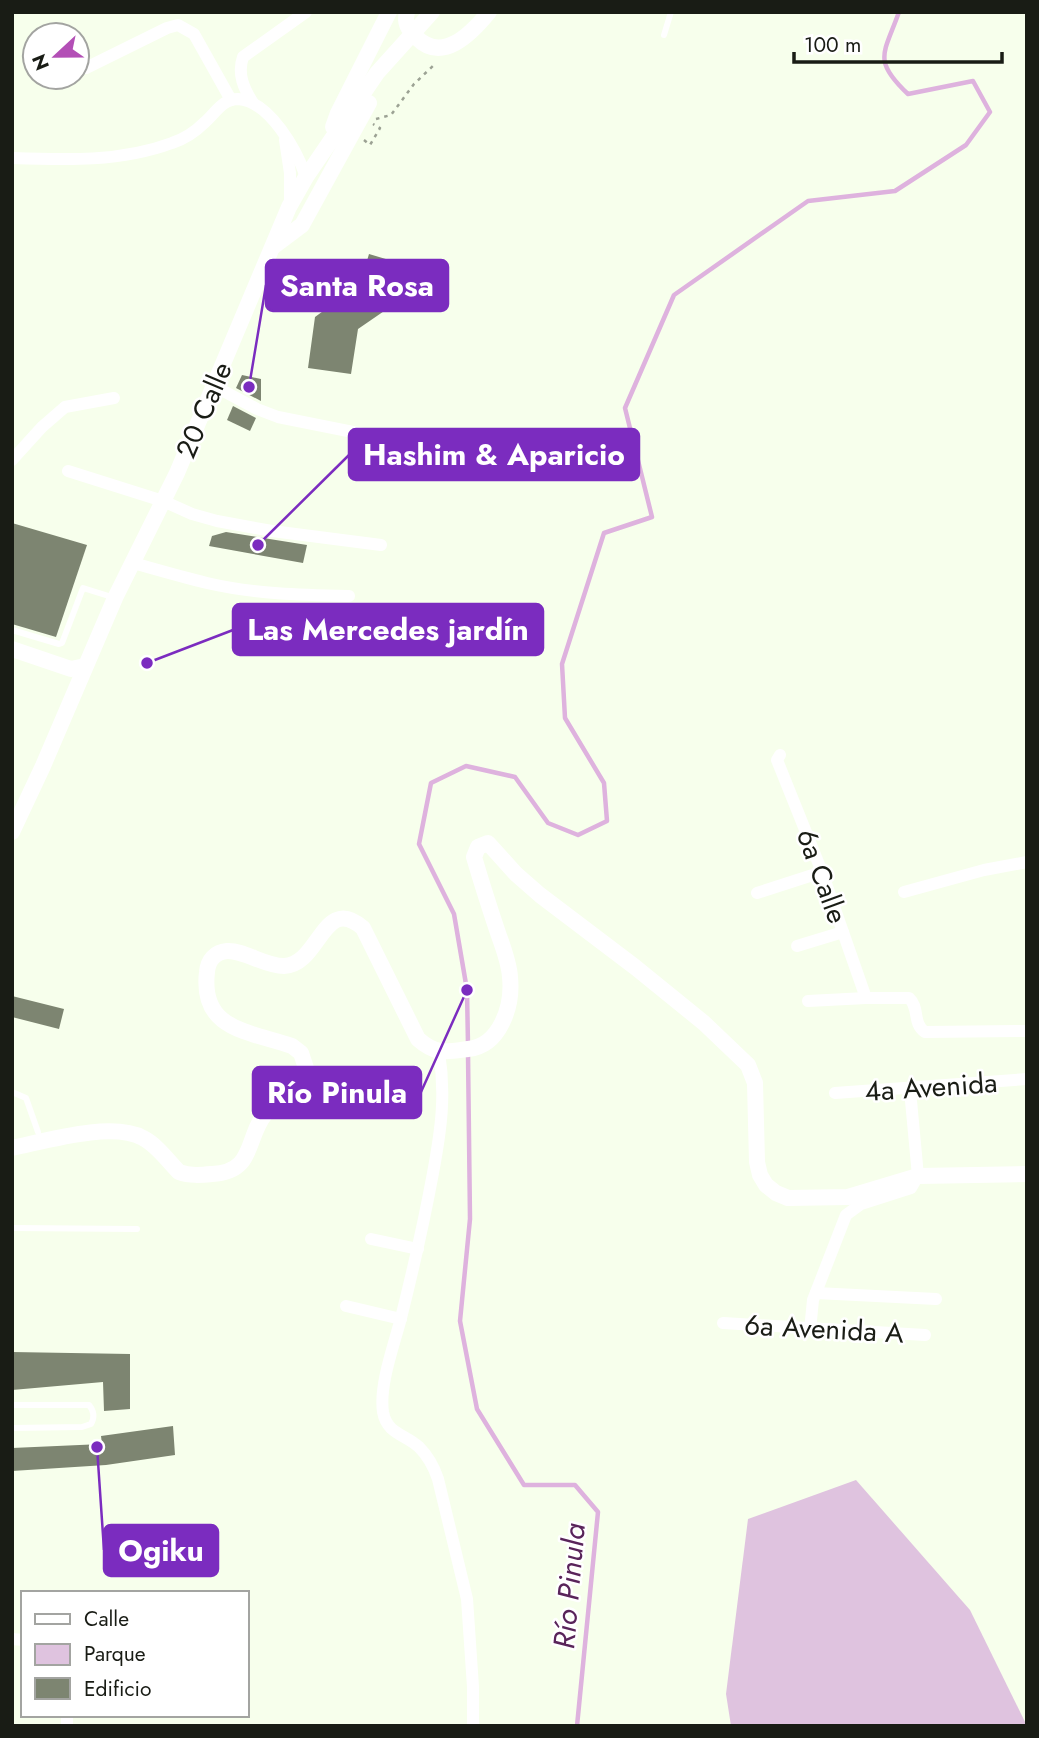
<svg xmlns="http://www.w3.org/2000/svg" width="1039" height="1738" viewBox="0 0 1039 1738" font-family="Jost,sans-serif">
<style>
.green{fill:#dfc3df}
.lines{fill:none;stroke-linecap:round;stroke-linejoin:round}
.stream{stroke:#deb2de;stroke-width:4.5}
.building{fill:#7d8571}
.path{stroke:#9ca294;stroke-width:2.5;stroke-dasharray:3.5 5;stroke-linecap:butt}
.lane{stroke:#fff;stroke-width:6}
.street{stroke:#fff;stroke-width:12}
.secondary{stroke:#fff;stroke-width:16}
.labels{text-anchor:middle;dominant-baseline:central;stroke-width:5;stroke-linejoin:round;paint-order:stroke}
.street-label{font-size:28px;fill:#191c15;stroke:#fff}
.water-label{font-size:30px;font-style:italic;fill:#59245a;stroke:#fff}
.leader{fill:none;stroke:#7b2cbf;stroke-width:2.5}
.callout-dot{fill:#7b2cbf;stroke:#fff;stroke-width:2.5}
.callout{fill:#7b2cbf;stroke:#7b2cbf;stroke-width:2.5}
.callout-label{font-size:30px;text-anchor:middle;font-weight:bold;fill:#fff}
</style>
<rect width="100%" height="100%" fill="#f7ffec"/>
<polygon class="green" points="856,1480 970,1610 1027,1726 731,1726 726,1694 748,1519"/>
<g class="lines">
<g class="stream">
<path d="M468 1045 467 990 454 914 419 844 431 783 466 766 515 777 548 823 578 835 607 821 604 783 565 718 562 664 604 533 652 517 625 408 674 295 808 201 895 191 966 145 990 112 973 81 908 94C872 60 884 54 899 12"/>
<polyline points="468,1054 470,1219 460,1321 477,1409 524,1485 575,1485 598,1512 577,1726"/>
</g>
</g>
<g class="building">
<polygon points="369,254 416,268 404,307 390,307 358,329 351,374 308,368 315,317 360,284"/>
<polygon points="242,375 261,379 261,401 236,388"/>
<polygon points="233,406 256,418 250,431 227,420"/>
<polygon points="12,523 87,545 56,637 12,624"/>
<polygon points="226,532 307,545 303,563 209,546 212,536"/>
<polygon points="12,996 64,1009 59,1029 12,1017"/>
<polygon points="12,1352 130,1354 130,1409 104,1411 103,1382 12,1390"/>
<polygon points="173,1426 175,1455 106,1465 12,1471 12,1448 102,1444 101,1436"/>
</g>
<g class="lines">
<g class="path">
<polyline points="376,119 391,115 414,84 436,63"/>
<polyline points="364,140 370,145 380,128 373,124"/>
</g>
<g class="lane">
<polyline points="664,35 671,12"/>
<polyline points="12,630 59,644 62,643 83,588 115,598"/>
<polyline points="12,1092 26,1098 38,1132"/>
<polyline points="12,1228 137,1229"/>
<path d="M12 1405H89C94 1411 95 1417 91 1424L82 1427 12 1428"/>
</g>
<g class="street">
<polyline points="86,68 167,28 178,25 194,34 231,100"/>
<path d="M253 103C244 89 237 74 243 57L306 12"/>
<polyline points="285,140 290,173 290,205"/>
<path d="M12 158C66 160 121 162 172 143 184 139 195 132 204 123 215 114 222 99 238 99 270 101 297 151 306 177"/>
<polyline points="214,386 257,409 278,417 413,444"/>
<polyline points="12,460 42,427 65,407 114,398"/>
<polyline points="68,471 163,501 192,514 217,521 272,531 381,545"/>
<path d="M133 563C158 570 182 577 207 583 254 594 302 595 349 596"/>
<polyline points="780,755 777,760 822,872 866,998"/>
<polyline points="904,892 984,870 1027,862"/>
<polyline points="757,893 822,872"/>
<polyline points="797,946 843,932"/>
<path d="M808 1001 866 998H909C920 1008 912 1023 925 1032L1027 1031"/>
<path d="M439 1052C446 1095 441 1130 433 1173 424 1222 413 1270 401 1318 394 1345 379 1385 383 1412 387 1434 405 1434 419 1447 429 1457 434 1467 438 1479L467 1599 473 1687V1726"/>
<polyline points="835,1093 1027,1079"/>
<polyline points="371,1239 418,1249"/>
<polyline points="816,1293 936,1299"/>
<polyline points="346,1306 401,1319"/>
<polyline points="723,1323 925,1335"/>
<polyline points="810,1330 813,1300 846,1215 861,1204 911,1188 918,1176 910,1090"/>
<polyline points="12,1639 23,1640"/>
<polyline points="67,1726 67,1715"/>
</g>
<g class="secondary">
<path d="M407 12C404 23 408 29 416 37 442 64 471 34 489 12"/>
<polyline points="333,127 338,113 389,12"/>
<polyline points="274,246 302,225 369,103"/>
<polyline points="12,649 71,669 85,666"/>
<polyline points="12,832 43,766 115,598 177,473 289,207 306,177 377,73 432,12"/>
<path d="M12 1148C46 1141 112 1121 143 1138 157 1145 168 1161 179 1172 190 1176 201 1175 212 1174 256 1172 245 1137 266 1113 278 1099 296 1091 309 1077L301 1053 292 1046C248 1031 200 1030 207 972 208 960 215 952 227 951 244 950 264 966 284 966 320 965 323 893 363 928L418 1039C436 1055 446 1052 468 1049 500 1046 513 1006 510 977 509 961 502 945 497 930 489 906 481 881 474 857L478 847 488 843 516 874 540 895 635 967 704 1023 748 1065 755 1083 757 1162 760 1175 766 1185 776 1193 788 1198 848 1197 918 1176 1027 1174"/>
</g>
</g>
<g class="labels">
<g class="street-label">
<text transform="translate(204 410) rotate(-67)">20 Calle</text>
<text transform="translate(822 876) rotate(70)">6a Calle</text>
<text transform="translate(931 1087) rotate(-4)">4a Avenida</text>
<text transform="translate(824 1329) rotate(3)">6a Avenida A</text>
</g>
<g class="water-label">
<text transform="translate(569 1586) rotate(-85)">Río Pinula</text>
</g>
</g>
<path class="leader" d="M249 387L266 285M258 545L349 455M147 663L233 630M467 990L421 1092M97 1447L104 1550"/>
<g class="callout-dot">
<circle cx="249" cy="387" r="7"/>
<circle cx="258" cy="545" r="7"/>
<circle cx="147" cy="663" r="7"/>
<circle cx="467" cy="990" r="7"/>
<circle cx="97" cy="1447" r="7"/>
</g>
<g class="callout">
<rect x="266" y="260" width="182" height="51" rx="7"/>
<rect x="349" y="429" width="290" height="51" rx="7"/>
<rect x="233" y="604" width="310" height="51" rx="7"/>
<rect x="253" y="1067" width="168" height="51" rx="7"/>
<rect x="104" y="1525" width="114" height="51" rx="7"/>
</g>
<g class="callout-label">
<text x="357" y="296">Santa Rosa</text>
<text x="494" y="465">Hashim &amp; Aparicio</text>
<text x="388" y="640">Las Mercedes jardín</text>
<text x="337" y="1103">Río Pinula</text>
<text x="161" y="1561">Ogiku</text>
</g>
<rect width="1039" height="1738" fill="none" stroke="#191c15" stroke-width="28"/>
<rect x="21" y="1591" width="228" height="126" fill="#ffffff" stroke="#a3a4a1" stroke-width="2"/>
<rect x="35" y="1614" width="35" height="10" fill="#ffffff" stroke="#a3a4a1" stroke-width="2"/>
<text x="84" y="1626" font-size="21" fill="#191c15">Calle</text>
<rect x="35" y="1644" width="35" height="21" fill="#dfc3df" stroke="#a3a4a1" stroke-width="2"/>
<text x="84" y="1661" font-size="21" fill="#191c15">Parque</text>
<rect x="35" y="1678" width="35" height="21" fill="#7d8571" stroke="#a3a4a1" stroke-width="2"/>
<text x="84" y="1696" font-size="21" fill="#191c15">Edificio</text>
<g transform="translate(56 56) rotate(248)"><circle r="33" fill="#ffffff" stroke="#a3a4a1" stroke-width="2"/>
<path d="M0-5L12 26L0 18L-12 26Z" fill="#b34fb6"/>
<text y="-10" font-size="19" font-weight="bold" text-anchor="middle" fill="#191c15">N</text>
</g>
<path d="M794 52v10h208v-10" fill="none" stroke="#191c15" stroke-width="3.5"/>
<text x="804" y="52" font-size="21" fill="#191c15" stroke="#ffffff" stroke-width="5" paint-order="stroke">100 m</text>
</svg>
